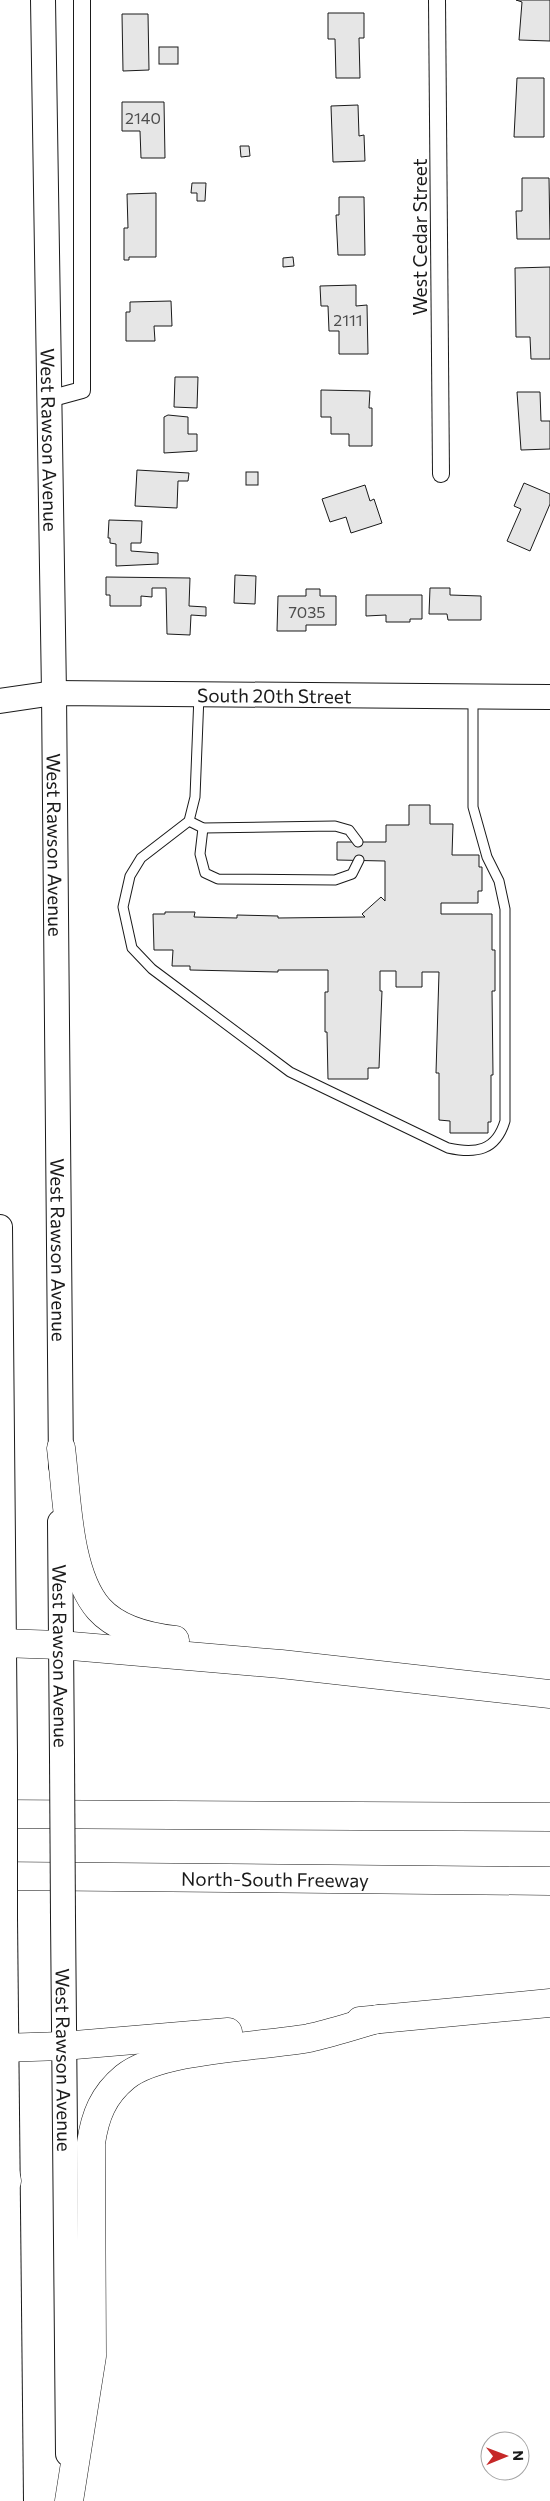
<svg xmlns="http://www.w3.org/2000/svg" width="550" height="2501" viewBox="0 0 550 2501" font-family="Commissioner,sans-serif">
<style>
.building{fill:#e6e6e6;stroke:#1a1a1a}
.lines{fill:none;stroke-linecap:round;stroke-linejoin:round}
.lane-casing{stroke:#1a1a1a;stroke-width:11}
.street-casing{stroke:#1a1a1a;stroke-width:18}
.secondary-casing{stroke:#1a1a1a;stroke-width:26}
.highway-casing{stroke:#1a1a1a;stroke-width:29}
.lane{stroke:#fff;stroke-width:9}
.street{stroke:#fff;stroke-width:16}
.secondary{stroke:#fff;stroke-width:24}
.highway{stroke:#fff;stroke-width:28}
.secondary-bridge-casing{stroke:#1a1a1a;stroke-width:26;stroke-linecap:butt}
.secondary-bridge{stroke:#fff;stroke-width:24}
.labels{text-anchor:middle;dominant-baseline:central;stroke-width:4;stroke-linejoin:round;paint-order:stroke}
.number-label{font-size:16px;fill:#4d4d4d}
.street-label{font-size:19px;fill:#1a1a1a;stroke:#fff}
</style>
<rect width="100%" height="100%" fill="#fff"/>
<g class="building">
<polygon points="516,0 550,0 550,41 519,40 522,2"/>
<polygon points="328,13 364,13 364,38 359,38 360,78 336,78 335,39 328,39"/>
<polygon points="122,14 148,14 149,70 123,71"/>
<rect x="159" y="47" width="19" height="17"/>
<polygon points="517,78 544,78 544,137 514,137"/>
<polygon points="122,102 164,102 165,158 141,158 140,131 122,131"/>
<polygon points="358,105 359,136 364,135 365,161 333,162 331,106"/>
<polygon points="240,146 249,146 250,156 241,157"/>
<polygon points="522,178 549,178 550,239 517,239 516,211 522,211"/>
<polygon points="192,183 206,183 205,201 197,201 197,193 191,193"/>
<polygon points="156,193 156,257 129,257 129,260 124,260 124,228 128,228 127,194"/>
<polygon points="339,197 364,197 365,255 338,255 336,215 339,215"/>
<polygon points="293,257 294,266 283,267 283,258"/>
<polygon points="550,267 550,359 531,359 530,337 516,337 515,268"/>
<polygon points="356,285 356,306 367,305 368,354 339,354 339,331 329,331 328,306 321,306 320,286"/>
<polygon points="171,301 172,326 154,326 155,341 126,341 126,312 130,312 130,302"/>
<polygon points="175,377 198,377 197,408 174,407"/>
<polygon points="321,390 370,391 369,408 372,408 372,446 349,446 349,434 331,434 331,417 321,417"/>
<polygon points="517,392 540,392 541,421 550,421 550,449 521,450"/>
<polygon points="168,415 188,417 188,434 197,434 197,451 164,453 164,417"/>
<polygon points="137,470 189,473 188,481 178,481 177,508 135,506"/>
<rect x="246" y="472" width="12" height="13"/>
<polygon points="524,483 550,494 550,504 530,551 507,541 521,509 514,506"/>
<polygon points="365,485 370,501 374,499 382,523 351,533 346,517 330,522 322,499"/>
<polygon points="109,520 142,521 141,543 131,543 131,551 158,553 158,564 116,566 116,544 110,543 110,538 108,538"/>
<polygon points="235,575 256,576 255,604 234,603"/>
<polygon points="106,577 190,578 189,606 206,607 206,616 191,615 190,635 167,634 166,588 152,588 152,597 141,596 141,606 110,606 110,595 106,595"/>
<polygon points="430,588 450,588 450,595 481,596 481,620 448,620 447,614 429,614"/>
<polygon points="306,589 320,589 320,596 336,596 336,625 306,625 306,631 277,631 278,596 306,596"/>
<polygon points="366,595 422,595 422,619 410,619 410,622 386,622 386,615 366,616"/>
<polygon points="409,805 430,805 430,824 453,824 452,855 479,855 479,867 482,867 482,891 478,891 478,903 441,903 441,914 492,914 492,950 495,950 495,991 492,991 493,1075 491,1075 491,1122 488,1122 488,1133 450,1133 450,1121 439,1120 439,1073 436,1073 439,972 422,972 422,987 396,987 396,971 380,971 380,991 382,991 379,1068 368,1068 368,1079 328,1079 327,1032 325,1032 325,992 328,992 328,970 278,970 278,972 190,970 190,966 172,966 173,950 154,950 153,914 165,914 165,912 195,912 194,917 237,918 237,915 278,916 278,918 365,917 362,914 381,897 385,901 385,861 337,860 337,842 386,842 386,825 409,825"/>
</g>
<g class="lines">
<g class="lane-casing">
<g id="lane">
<path d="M199 695 195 797 189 821 141 858 130 876 123 907 132 948 152 969 290 1072 448 1148C476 1154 496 1151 505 1121V909L499 881 487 857 473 807V697"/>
<polyline points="189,821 203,828 335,826 349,830 358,842"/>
<polyline points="203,828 200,854 205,873 218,879 335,880 352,874 359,860"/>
</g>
</g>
<g class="street-casing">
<g id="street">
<polyline points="437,0 441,474"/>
<polyline points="49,399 82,390 82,0"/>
</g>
</g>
<g class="secondary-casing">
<g id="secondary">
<path id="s1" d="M43 0 54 693 61 1466"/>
<path id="s2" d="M0 701 54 693 550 697"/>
<polyline points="0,1227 5,1754"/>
<path id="s3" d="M60 1522 62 1758"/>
<polyline points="5,1918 11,2501"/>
<path id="s4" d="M63 1918 68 2454"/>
</g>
</g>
<g class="highway-casing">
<g id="highway">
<path d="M61 1448C67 1494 67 1573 99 1609 118 1630 148 1637 175 1640"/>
<polyline points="0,1643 60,1645 281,1664 550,1694"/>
<polyline points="0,1814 550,1817"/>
<path id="s5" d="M0 1876 550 1881"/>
<polyline points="360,2021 550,2003"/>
<polyline points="0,2048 63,2046 228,2032"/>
<polyline points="0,2149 7,2181"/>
<path d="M69 2501 92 2356 91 2143C95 2116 103 2095 125 2077 161 2048 261 2047 309 2038 332 2033 355 2025 378 2019"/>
</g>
</g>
<use href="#lane" class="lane"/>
<use href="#street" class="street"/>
<use href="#secondary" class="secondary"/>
<use href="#highway" class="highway"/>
<g class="secondary-bridge-casing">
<g id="secondary-bridge">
<polyline points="5,1754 5,1918"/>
<polyline points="62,1758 63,1918"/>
</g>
</g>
<use href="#secondary-bridge" class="secondary-bridge"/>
</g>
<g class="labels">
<g class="number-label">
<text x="143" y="117">2140</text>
<text x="348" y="319">2111</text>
<text x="307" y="611">7035</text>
</g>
<g class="street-label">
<text transform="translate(419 237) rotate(-90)">West Cedar Street</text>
<text stroke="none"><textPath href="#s1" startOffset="440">West Rawson Avenue</textPath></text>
<text stroke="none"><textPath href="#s2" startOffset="275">South 20th Street</textPath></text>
<text stroke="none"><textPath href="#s1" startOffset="845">West Rawson Avenue</textPath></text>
<text stroke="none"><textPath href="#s1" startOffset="1250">West Rawson Avenue</textPath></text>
<text stroke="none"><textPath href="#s3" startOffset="134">West Rawson Avenue</textPath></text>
<text stroke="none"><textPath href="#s5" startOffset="275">North-South Freeway</textPath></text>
<text stroke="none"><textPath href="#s4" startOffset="142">West Rawson Avenue</textPath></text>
</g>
</g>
<g transform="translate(505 2456) rotate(89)"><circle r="24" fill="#ffffff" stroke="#a3a3a3"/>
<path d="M0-4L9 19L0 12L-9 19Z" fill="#c62828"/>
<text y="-8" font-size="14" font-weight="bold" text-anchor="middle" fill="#1a1a1a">N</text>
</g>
</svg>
